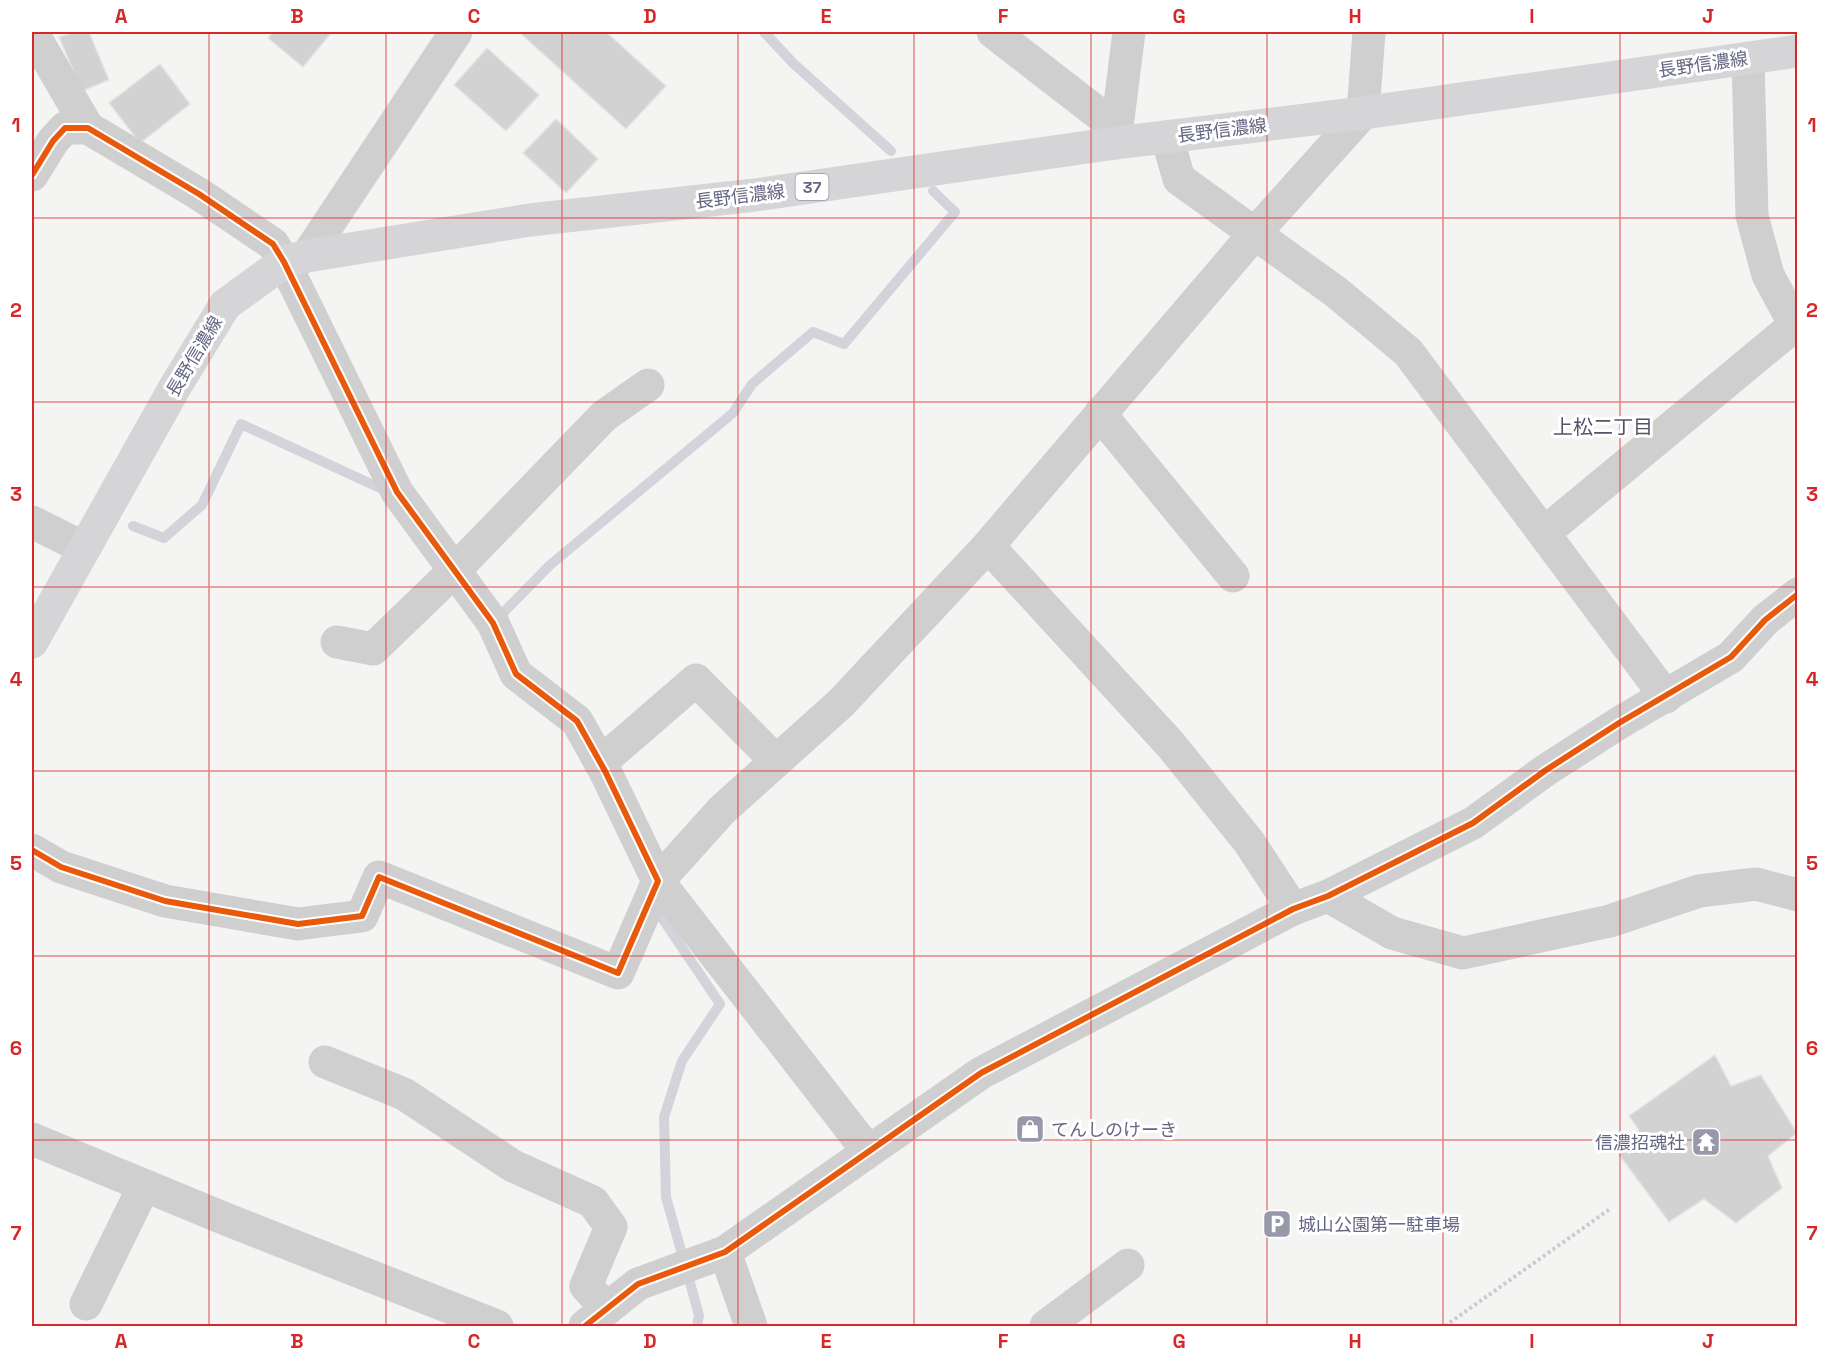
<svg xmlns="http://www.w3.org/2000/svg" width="1829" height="1358" viewBox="0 0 1829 1358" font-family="'Space Grotesk','Noto Sans JP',sans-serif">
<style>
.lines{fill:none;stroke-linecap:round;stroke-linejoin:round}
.stream{stroke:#d3d4db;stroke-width:10}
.building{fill:#d2d2d3;stroke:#e4e4e3;stroke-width:1.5}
.path{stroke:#cbcbcd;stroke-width:4;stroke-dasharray:3 3;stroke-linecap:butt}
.minor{stroke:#cfcfd0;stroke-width:33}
.major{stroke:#d5d5d8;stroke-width:33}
.cycleway-casing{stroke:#fff;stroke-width:10}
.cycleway{stroke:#e8590c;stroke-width:6}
.grid{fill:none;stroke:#d62828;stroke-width:1.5;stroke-opacity:0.55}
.labels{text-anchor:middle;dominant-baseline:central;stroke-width:6;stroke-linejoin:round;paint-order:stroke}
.shield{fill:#fff;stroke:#9394a8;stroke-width:1.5}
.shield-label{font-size:16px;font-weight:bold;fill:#656682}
.street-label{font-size:18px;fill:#656682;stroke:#fff}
.poi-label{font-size:18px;fill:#656682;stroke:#fff;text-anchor:start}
.neighbourhood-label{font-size:20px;fill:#535368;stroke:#fff}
.neatline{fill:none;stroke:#d62828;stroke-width:2}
.grid-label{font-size:20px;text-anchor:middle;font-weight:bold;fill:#d62828}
</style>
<rect width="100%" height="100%" fill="#f4f4f3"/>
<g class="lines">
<g class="stream">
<polyline points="764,32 793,63 891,151"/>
<polyline points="133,526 164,538 202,505 241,424 380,488"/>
<polyline points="496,620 550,565 733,413 752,384 813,332 844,344 955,212 933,191"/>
<polyline points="660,915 720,1004 682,1061 664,1117 666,1197 699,1315 697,1326"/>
</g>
</g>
<g class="building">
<polygon points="74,32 89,32 109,80 82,91 59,37"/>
<polygon points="273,32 332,32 303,67 268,38"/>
<polygon points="519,32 606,32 666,86 626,129"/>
<polygon points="487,48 539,95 506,131 454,85"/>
<polygon points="160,64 190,104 140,143 109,103"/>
<polygon points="556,119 598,159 566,193 523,153"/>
<polygon points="1715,1055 1731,1086 1761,1075 1797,1133 1768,1156 1782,1188 1736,1223 1704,1199 1669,1222 1617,1152 1639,1130 1629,1116"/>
</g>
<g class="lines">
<polyline class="path" points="1445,1326 1610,1209"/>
<g class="minor">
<polyline points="32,32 88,128"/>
<polyline points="993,32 1117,128"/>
<polyline points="1167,137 1179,179 1336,292 1408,352 1666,697"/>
<polyline points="1115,143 1129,32"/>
<polyline points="32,175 53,141 65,128 88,128 199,194 273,244 284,262 397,492 493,623 516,674 577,721 605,771 658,881 618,973 379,877 362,916 298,924 165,901 61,867 32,850"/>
<polyline points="307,256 456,32"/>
<polyline points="1100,414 1233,576"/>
<polyline points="32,522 84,548"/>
<polyline points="1544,533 1795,325 1768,275 1752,216 1748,58"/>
<polyline points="988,546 1256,232 1363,113 1369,32"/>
<polyline points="337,642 373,649 453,572 604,416 648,385"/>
<polyline points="600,763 696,680 776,761"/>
<polyline points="1328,896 1392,933 1463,953 1610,921 1699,891 1756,884 1798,895"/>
<polyline points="325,1062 404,1094 513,1166 593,1202 611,1227 586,1286 607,1309"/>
<polyline points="32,1139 228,1220 497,1326"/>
<polyline points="868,1151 658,881 722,810 841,703 988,546 1171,745 1249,842 1293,909"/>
<polyline points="725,1252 751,1326"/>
<polyline points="86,1304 144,1186"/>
<polyline points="585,1326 638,1284 725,1252 981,1073 1293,909 1328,896 1473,823 1546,770 1619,723 1731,657 1765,620 1798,594"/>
<polyline points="1046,1326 1128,1265"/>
</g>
<polyline class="major" points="32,642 175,387 225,305 284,262 307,256 530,220 755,195 1115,143 1363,113 1798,51"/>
<g class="cycleway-casing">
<g id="cycleway">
<polyline points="32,175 53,141 65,128 88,128 199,194 273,244 284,262 397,492 493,623 516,674 577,721 605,771 658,881 618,973 379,877 362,916 298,924 165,901 61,867 32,850"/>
<polyline points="585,1326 638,1284 725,1252 981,1073 1293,909 1328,896 1473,823 1546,770 1619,723 1731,657 1765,620 1798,594"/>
</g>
</g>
<use href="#cycleway" class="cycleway"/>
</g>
<path class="grid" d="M209 32V1326M386 32V1326M562 32V1326M738 32V1326M914 32V1326M1091 32V1326M1267 32V1326M1443 32V1326M1620 32V1326M32 218H1798M32 402H1798M32 587H1798M32 771H1798M32 956H1798M32 1140H1798"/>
<defs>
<g id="shop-square" transform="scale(1.5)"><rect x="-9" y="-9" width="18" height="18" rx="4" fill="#9798aa" stroke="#fff"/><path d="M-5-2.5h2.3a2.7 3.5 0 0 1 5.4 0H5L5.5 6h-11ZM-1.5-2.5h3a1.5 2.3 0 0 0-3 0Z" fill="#fff"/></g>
<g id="temple-square" transform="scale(1.5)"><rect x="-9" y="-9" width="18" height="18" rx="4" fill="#9798aa" stroke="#fff"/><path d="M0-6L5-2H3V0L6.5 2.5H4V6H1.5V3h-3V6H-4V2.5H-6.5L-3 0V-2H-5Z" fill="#fff"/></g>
<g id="parking-square" transform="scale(1.5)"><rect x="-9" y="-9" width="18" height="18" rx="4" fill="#9798aa" stroke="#fff"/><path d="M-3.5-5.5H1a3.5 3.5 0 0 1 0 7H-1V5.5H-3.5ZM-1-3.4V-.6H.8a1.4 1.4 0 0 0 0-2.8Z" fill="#fff"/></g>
</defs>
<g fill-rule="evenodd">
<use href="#shop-square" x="1030" y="1129"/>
<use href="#temple-square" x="1706" y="1142"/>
<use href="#parking-square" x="1277" y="1224"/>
</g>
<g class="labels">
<rect class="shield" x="795.5" y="174" width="33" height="26" rx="4.5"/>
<g class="shield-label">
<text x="812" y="187">37</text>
</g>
<g class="street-label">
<text transform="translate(1703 64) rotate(-8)">長野信濃線</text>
<text transform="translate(1222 130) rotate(-7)">長野信濃線</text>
<text transform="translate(740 196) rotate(-7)">長野信濃線</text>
<text transform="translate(194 356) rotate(-59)">長野信濃線</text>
</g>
<g class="poi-label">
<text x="1051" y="1129">てんしのけーき</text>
<text x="1685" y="1142" text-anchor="end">信濃招魂社</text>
<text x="1298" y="1224">城山公園第一駐車場</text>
</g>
<g class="neighbourhood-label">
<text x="1603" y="427">上松二丁目</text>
</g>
</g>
<rect width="1829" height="1358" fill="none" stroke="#ffffff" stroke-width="66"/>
<rect x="33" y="33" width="1763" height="1292" class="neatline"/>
<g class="grid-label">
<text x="121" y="23">A</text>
<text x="297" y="23">B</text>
<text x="474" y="23">C</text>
<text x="650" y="23">D</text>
<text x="826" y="23">E</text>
<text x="1003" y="23">F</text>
<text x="1179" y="23">G</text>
<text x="1355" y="23">H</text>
<text x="1532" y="23">I</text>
<text x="1708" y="23">J</text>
<text x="16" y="132">1</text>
<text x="1812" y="132">1</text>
<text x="16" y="317">2</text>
<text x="1812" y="317">2</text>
<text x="16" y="501">3</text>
<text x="1812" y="501">3</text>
<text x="16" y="686">4</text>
<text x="1812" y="686">4</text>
<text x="16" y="870">5</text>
<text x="1812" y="870">5</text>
<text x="16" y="1055">6</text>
<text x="1812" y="1055">6</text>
<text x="16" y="1240">7</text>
<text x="1812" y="1240">7</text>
<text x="121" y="1348">A</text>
<text x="297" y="1348">B</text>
<text x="474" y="1348">C</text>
<text x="650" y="1348">D</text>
<text x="826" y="1348">E</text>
<text x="1003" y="1348">F</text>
<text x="1179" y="1348">G</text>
<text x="1355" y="1348">H</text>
<text x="1532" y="1348">I</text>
<text x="1708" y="1348">J</text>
</g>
</svg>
